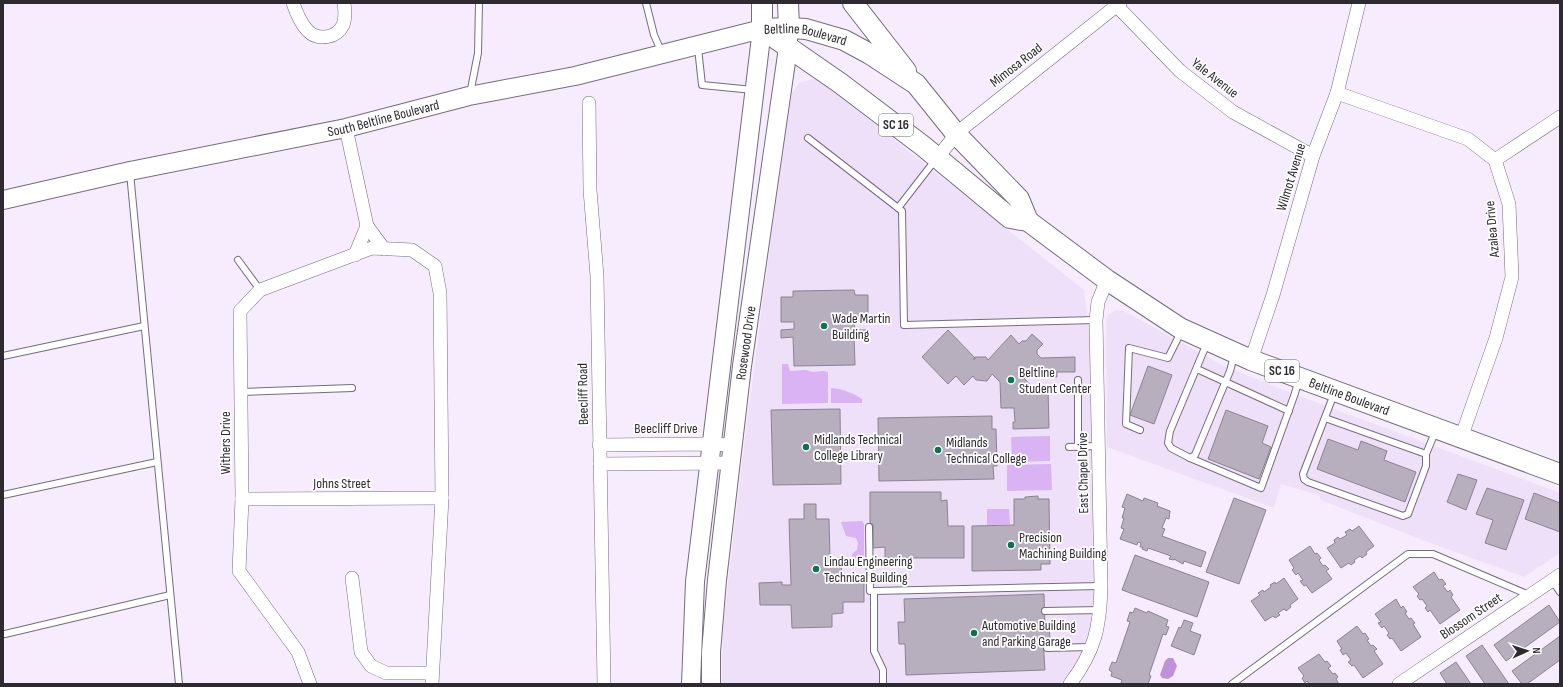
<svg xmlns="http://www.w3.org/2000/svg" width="1563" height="687" viewBox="0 0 1563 687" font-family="'Sofia Sans Condensed',sans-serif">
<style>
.built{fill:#ede0f8}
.green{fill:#d9b3f4}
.water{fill:#bd92da}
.building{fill:#b7aebe;stroke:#8b8392}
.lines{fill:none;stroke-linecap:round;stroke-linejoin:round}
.service-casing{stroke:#756d7c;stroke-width:8}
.minor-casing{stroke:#756d7c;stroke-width:14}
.secondary-casing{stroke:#756d7c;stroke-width:20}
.primary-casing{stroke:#756d7c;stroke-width:22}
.service{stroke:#fff;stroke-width:6}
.minor{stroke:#fff;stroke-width:13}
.secondary{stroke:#fff;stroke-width:18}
.primary{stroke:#fff;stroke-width:20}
.poi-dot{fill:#09744d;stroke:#fefefe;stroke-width:1.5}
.labels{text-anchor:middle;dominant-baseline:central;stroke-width:3.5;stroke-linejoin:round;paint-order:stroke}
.shield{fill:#fefefe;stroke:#6c6a6e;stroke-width:1}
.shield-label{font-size:13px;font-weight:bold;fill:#2e2a30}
.street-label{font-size:14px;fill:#2e2a30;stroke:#fefefe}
.poi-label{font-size:14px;fill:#2e2a30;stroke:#fefefe;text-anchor:start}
</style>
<rect width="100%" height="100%" fill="#f6ecfd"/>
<g class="built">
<polygon points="812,79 820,81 1084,290 1090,337 1094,595 1089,636 1076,664 1062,684 722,684 723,627 745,438 773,224 792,93 799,83"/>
<polygon points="1116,310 1124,311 1224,366 1286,391 1560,493 1560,553 1524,577 1420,539 1321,500 1319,495 1281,484 1274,508 1107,447 1106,321 1108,315"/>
</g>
<g class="green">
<polygon points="782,364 788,364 790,371 806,370 813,372 823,371 828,372 828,403 782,404"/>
<path d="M831 388C843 389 853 393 862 399V403H831Z"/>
<polygon points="1050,436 1050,461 1012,462 1011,437"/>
<polygon points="1051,464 1052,490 1007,491 1007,465"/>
<polygon points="987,509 1009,509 1010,524 987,525"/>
<polygon points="862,521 864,524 864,562 854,562 852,554 857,550 858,543 856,538 846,536 841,522"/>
</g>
<polygon class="water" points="1168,658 1173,658 1177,666 1173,676 1168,679 1162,678 1160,675 1165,661"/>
<g class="building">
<polygon points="854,290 855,295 868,295 868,321 854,321 855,330 867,330 867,335 854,335 855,365 794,366 793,337 781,338 781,330 794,329 794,322 781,322 781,297 793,297 793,291"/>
<polygon points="948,330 975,358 973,359 975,359 975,357 986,357 988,360 1011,335 1019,344 1022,341 1026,341 1032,334 1043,344 1037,350 1037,354 1041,358 1075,357 1075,372 1057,372 1057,377 1023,377 1033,388 1048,387 1049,428 1013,429 1013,422 1015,422 1014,408 1001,408 1000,382 992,374 987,381 976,380 973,376 964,385 956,376 948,384 922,357"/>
<polygon points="1148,366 1172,375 1154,424 1130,415"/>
<polygon points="840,409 841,484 773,485 771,410"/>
<polygon points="1226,410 1268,426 1262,443 1271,447 1259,479 1208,459"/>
<polygon points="992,416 992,429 996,429 997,466 993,466 994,479 879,481 878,418"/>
<polygon points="1328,439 1358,450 1361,441 1387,451 1384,460 1416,472 1405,502 1317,469"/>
<polygon points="1458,474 1477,480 1466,510 1447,502"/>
<polygon points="1487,488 1524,500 1506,550 1485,543 1493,520 1476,514"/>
<polygon points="870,492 941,492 941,501 947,500 948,526 964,526 964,558 885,558 885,547 873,548 873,524 870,524"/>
<polygon points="1534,493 1560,503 1560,532 1525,519"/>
<polygon points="1127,494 1143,501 1144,498 1158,503 1157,506 1170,511 1169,519 1166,518 1162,528 1165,529 1162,536 1206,552 1201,567 1184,561 1183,564 1174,559 1174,560 1169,559 1171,556 1148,548 1147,551 1142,549 1143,547 1140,547 1141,543 1138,542 1137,545 1120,539 1124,529 1121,528 1124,518 1122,518 1125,508 1122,507"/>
<polygon points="1038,496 1038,499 1049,499 1050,564 1041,564 1041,570 972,571 972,526 1014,525 1014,499 1025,499 1025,497"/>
<polygon points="1234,498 1266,510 1239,584 1206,572"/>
<polygon points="804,504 816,504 816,519 829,519 830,559 841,558 842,581 864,580 864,602 843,602 843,613 832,614 832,627 792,628 791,605 760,605 759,583 782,582 782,585 791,585 789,519 804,519"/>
<polygon points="1359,526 1374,546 1366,552 1367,554 1362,558 1360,556 1354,560 1355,562 1351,565 1349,563 1341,568 1327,548 1335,543 1334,540 1338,537 1340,539 1347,535 1345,532 1350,529 1352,531"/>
<polygon points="1310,546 1315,554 1317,553 1321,558 1319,560 1323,566 1325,565 1329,569 1326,571 1332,579 1312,593 1306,585 1304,586 1300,581 1303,580 1298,573 1296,575 1292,570 1294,568 1289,560"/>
<polygon points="1135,555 1209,582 1197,617 1122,590"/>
<polygon points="1434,572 1439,580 1442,579 1446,584 1443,586 1448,592 1450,590 1453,595 1451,597 1460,610 1440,624 1430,610 1428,612 1425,608 1427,606 1422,599 1420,600 1417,596 1419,594 1413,587"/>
<polygon points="1284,578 1298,599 1290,605 1291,607 1286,611 1284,609 1278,613 1280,615 1275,618 1273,616 1265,621 1251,601 1260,595 1258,593 1263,590 1264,592 1271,587 1270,585 1275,582 1276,584"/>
<polygon points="1044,594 1045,627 1049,627 1050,639 1043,639 1045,670 906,675 905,644 899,644 898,622 905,622 904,599"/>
<polygon points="1396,599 1401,608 1403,606 1407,612 1405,613 1409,619 1411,618 1415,623 1413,624 1421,637 1401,651 1392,638 1390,639 1387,635 1389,633 1384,626 1382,628 1378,623 1381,622 1375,614"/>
<polygon points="1549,605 1560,622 1506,661 1494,645"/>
<polygon points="1135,608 1147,613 1148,611 1168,620 1166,626 1169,627 1166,635 1163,634 1149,675 1151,676 1148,684 1125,684 1121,683 1122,680 1111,676 1112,672 1109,670 1112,662 1116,663 1130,622 1127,621 1130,612 1133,613"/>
<polygon points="1184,620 1193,623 1190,631 1201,635 1194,655 1171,646 1179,627 1181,628"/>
<polygon points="1357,626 1363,634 1365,633 1369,639 1367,640 1371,646 1373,645 1377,649 1374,651 1383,664 1363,678 1354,665 1352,666 1348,662 1351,660 1346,653 1343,655 1340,650 1342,649 1337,641"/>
<polygon points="1560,636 1560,660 1527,684 1522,684 1512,671"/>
<polygon points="1482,645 1509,684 1485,684 1466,656"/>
<polygon points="1319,654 1325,662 1327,661 1331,666 1328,668 1333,674 1335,673 1338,677 1336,679 1339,684 1309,684 1307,681 1305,683 1302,678 1304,676 1298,668"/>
<polygon points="1456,662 1471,684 1447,684 1440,673"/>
</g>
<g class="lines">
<g class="service-casing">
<g id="service">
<polyline points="646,3 654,35 662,53"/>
<polyline points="698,48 702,85 753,90"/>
<polyline points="470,94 478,53 479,3"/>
<polyline points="808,138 902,211 904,325 1096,320"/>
<polyline points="130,173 179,684"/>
<polyline points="898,208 936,159"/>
<polyline points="238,260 260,290"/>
<polyline points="1207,343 1170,431 1168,443 1171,448 1190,458 1195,455 1230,371 1234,356"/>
<polyline points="3,356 144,326"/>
<polyline points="1197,369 1289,411"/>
<polyline points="1078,380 1078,447"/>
<polyline points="241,392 352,388"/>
<polyline points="1334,394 1303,474 1304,479 1308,482 1403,516 1408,514 1426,466 1426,454 1436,430"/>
<polyline points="1325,418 1426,454"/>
<polyline points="1140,430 1126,424 1129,348 1168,358 1181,332"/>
<polyline points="1069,447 1098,446"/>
<polyline points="1190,458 1261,488 1294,396 1299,380"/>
<polyline points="3,495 157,462"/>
<polyline points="869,527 870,591 874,591"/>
<polyline points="1552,580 1560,592"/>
<polyline points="1045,611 1100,610"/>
<polyline points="5,634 170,595"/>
<polyline points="1047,648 1091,647"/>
<polyline points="883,684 883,670 874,651 874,591 1101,586"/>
<polyline points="1232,684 1408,554 1433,554 1529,595"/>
</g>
</g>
<g class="minor-casing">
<g id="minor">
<path d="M293 3C296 12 301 24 308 31 318 41 337 38 343 25 346 18 345 10 344 3"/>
<polyline points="1114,3 1180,71 1233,112 1313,156"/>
<polyline points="1337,93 1468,139 1495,160 1509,204 1512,277 1496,338 1461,438"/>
<polyline points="589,103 590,190 597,276 604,684"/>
<polyline points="346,128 367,226 384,249"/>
<polyline points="937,158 958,132 1120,3"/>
<polyline points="1495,160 1560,117"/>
<polyline points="355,255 367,226"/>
<polyline points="1251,360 1273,295 1313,156 1337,93 1359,3"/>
<polyline points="599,445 703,444 733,445"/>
<polyline points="600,464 731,463"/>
<polyline points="242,499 442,498"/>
<polyline points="352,578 361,652 371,666 386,673 432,673"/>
<polyline points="310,684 298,652 239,571 242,499 240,311 260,290 372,248 412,250 435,266 440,293 442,498 432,684"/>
<path d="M1070 684C1095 651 1100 627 1101 586L1096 320 1098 302 1107 280"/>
<polyline points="1399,684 1560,575"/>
</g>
</g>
<g class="secondary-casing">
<g id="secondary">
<path id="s1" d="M3 200 130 171 346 128 469 96 575 76 762 29 695 582 691 684"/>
<path id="s2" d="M711 684V652L717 580 742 366 788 48V34"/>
</g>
</g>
<g class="primary-casing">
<g id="primary">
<polyline points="788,3 789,28"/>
<polyline points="853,3 906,71"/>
<path id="s3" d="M762 29 840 83 923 146 1010 218 1028 221 1107 280 1180 328 1251 360 1560 474"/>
<path id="s4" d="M762 29 789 28 806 29 844 40 870 54 916 84 957 135 1019 199 1028 221"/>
<polyline points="762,29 762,3"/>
</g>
</g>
<use href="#service" class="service"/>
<use href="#minor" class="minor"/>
<use href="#secondary" class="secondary"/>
<use href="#primary" class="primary"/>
</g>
<g class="poi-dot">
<circle cx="824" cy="326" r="4"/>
<circle cx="1011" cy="380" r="4"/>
<circle cx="806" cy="447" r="4"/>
<circle cx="938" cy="450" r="4"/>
<circle cx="1011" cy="545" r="4"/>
<circle cx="816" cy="569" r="4"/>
<circle cx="974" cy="633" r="4"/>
</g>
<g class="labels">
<g class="shield">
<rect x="879" y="114" width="34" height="22" rx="3"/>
<rect x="1265" y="360" width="34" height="22" rx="3"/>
</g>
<g class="shield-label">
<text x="896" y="125">SC 16</text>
<text x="1282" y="371">SC 16</text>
</g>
<g class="street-label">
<text stroke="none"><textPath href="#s4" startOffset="44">Beltline Boulevard</textPath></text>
<text transform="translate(1016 65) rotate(-38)">Mimosa Road</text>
<text transform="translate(1215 78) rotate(38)">Yale Avenue</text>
<text stroke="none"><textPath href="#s1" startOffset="389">South Beltline Boulevard</textPath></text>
<text transform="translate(1291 177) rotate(-73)">Wilmot Avenue</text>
<text transform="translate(1492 229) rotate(-95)">Azalea Drive</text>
<text stroke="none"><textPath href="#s2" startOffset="343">Rosewood Drive</textPath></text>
<text transform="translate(583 394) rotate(-91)">Beecliff Road</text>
<text stroke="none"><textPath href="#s3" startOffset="699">Beltline Boulevard</textPath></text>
<text x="666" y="428">Beecliff Drive</text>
<text transform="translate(225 443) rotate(-90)">Withers Drive</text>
<text transform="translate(1083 473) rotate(-91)">East Chapel Drive</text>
<text x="342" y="483">Johns Street</text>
<text transform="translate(1471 616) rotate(-34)">Blossom Street</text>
</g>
<g class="poi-label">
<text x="832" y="318">Wade Martin<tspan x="832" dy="16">Building</tspan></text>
<text x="1019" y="372">Beltline<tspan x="1019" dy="16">Student Center</tspan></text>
<text x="814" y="439">Midlands Technical<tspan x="814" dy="16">College Library</tspan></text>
<text x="946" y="442">Midlands<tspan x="946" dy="16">Technical College</tspan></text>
<text x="1019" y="537">Precision<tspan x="1019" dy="16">Machining Building</tspan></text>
<text x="824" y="561">Lindau Engineering<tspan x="824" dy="16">Technical Building</tspan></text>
<text x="982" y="625">Automotive Building<tspan x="982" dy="16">and Parking Garage</tspan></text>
</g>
</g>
<rect width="1563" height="687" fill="none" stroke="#2e2a30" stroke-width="8"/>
<g transform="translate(1527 651) rotate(87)" stroke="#fefefe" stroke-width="3" paint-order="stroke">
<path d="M0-3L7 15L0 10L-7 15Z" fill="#2e2a30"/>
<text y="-6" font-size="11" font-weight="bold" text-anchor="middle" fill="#2e2a30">N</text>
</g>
</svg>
